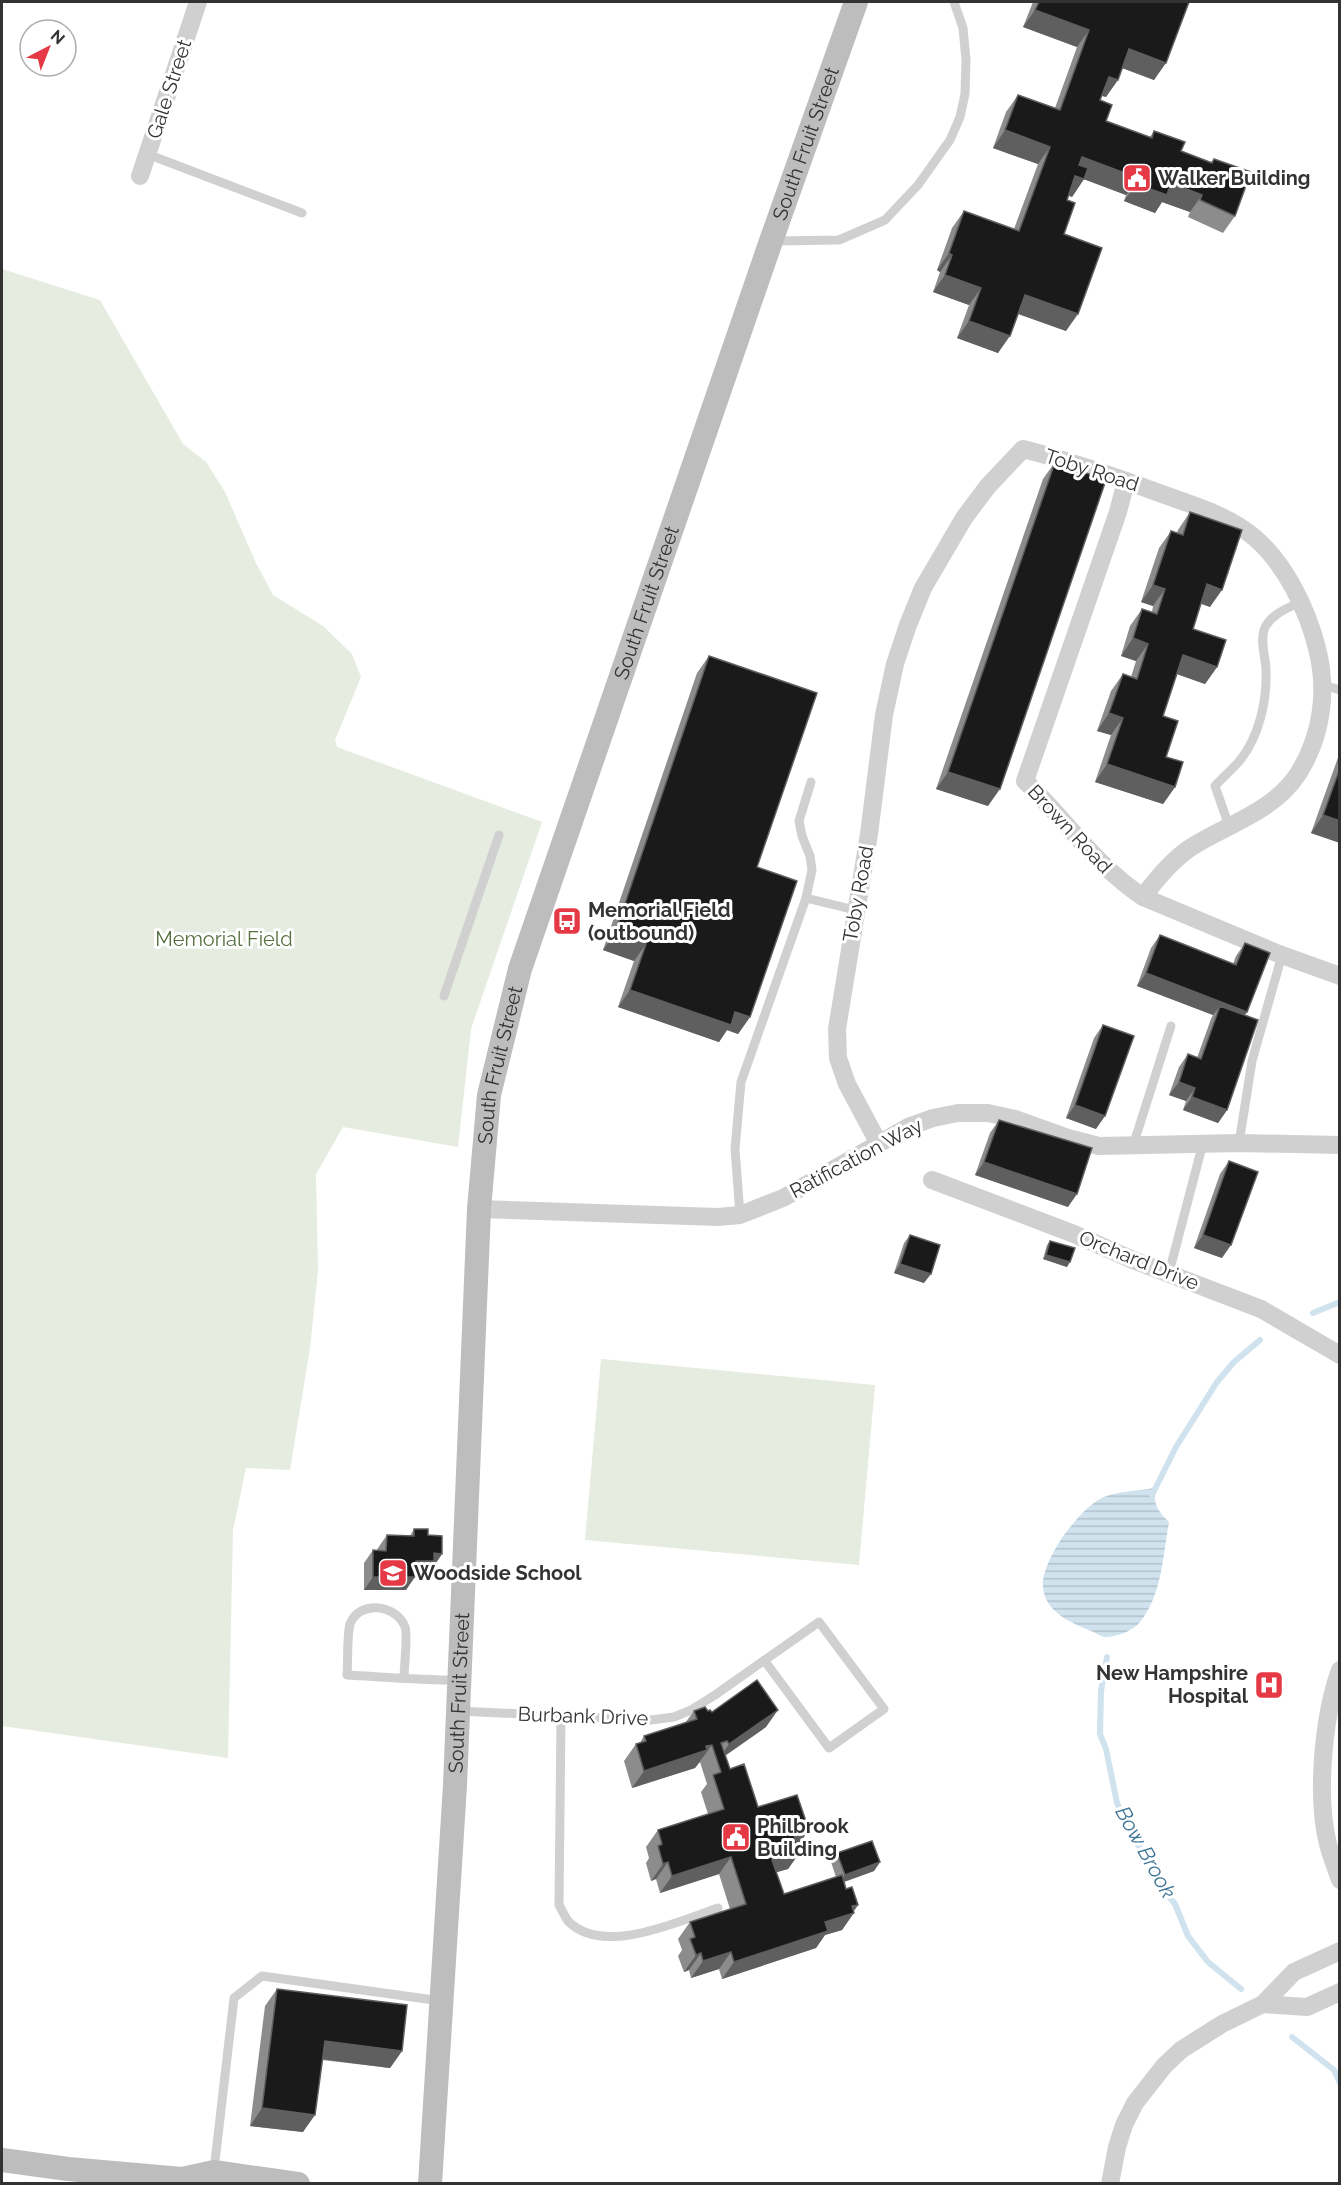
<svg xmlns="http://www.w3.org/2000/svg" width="1341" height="2185" viewBox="0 0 1341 2185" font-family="Raleway,sans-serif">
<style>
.park{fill:#e6ecdf}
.water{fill:url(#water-rules)}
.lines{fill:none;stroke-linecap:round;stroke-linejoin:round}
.stream{stroke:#cfe2ee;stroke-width:6}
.lane{stroke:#d0d0d0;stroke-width:9}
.street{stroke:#d0d0d0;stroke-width:18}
.secondary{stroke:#bdbdbd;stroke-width:24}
.wall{fill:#8c8c8c}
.shaded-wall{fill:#5f5f5f}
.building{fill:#1a1a1a;stroke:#5f5f5f;stroke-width:1.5}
.labels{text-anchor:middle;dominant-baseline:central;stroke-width:6;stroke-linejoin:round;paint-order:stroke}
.street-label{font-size:20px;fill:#333;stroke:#fff}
.poi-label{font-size:20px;font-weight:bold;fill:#333;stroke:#fff;text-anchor:start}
.park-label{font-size:20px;fill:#56703f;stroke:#fff}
.water-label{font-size:21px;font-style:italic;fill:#3f7597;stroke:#fff}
</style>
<defs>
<pattern id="water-rules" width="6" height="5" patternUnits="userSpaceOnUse" patternTransform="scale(1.5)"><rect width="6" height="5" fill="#cfe2ee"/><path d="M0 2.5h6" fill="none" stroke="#b2c2cd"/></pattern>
</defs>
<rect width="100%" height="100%" fill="#fff"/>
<g class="park">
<polygon points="2,269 100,300 183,444 206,462 225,492 256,563 273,595 323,626 352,654 361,677 335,740 337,747 542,822 471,1029 458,1147 343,1127 316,1174 318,1271 310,1348 290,1470 246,1468 233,1530 228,1758 2,1726"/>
<polygon points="601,1359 875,1385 859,1565 585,1540"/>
</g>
<path class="water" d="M1154 1488C1155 1505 1156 1509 1169 1522 1163 1555 1162 1595 1140 1622 1134 1630 1119 1636 1108 1637 1103 1638 1096 1633 1091 1631 1072 1623 1046 1613 1043 1588 1040 1561 1080 1507 1104 1497 1119 1491 1138 1491 1154 1488Z"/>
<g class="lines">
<g class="stream">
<polyline points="1313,1313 1340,1302"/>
<polyline points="1152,1495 1176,1447 1217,1382 1234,1362 1260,1340"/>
<polyline points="1107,1657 1101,1691 1100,1734 1106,1749 1117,1803 1131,1834 1146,1857 1157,1882 1175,1904 1188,1936 1208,1962 1241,1989"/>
<polyline points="1292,2037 1334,2070 1340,2083"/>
</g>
<g class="lane">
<polyline points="147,154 302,213"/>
<polyline points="773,241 839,240 885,220 918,185 950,140 960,117 965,94 966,60 963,28 954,2"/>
<polyline points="1323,685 1340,690"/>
<path d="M1229 826 1215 786C1223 777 1233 769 1241 759 1259 736 1267 701 1266 671 1266 658 1260 643 1264 630 1269 615 1288 608 1300 602"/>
<polyline points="806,898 812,870 810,856 802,836 799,821 811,782"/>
<polyline points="444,996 499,835"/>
<polyline points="1239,1143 1252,1061 1282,955"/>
<polyline points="1133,1146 1171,1026"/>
<polyline points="740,1215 735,1149 741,1082 806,898 855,910"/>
<polyline points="1169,1273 1203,1143"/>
<path d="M404 1678C404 1668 408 1635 405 1627 397 1605 360 1599 350 1624 347 1633 348 1663 347 1675 384 1677 421 1680 457 1680"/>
<polyline points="458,1711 651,1720 674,1717 691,1710 715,1695 819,1622 884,1709 829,1748 764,1660"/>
<path d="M561 1717 559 1905C562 1910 565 1917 568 1921 603 1957 679 1921 718 1908"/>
<polyline points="214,2170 234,1998 262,1976 441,2001"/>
</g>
<g class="street">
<polyline points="140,176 198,2"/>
<path d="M1126 481 1118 512 1025 781C1065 819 1096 866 1143 897L1279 954 1340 976"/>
<path d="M878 1142 847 1084 838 1058 837 1029 869 834 884 715 895 664 908 625 923 588 964 518 988 486 1023 449C1070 461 1116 477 1162 494 1195 506 1228 515 1255 538 1286 565 1307 609 1317 648 1328 691 1322 736 1298 774 1273 812 1227 824 1190 848 1171 861 1157 878 1143 897"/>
<polyline points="932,1180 1074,1234 1133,1260 1261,1309 1340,1355"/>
<polyline points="479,1209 718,1217 740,1215 783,1198 908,1127 933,1118 958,1113 988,1113 1015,1119 1068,1138 1099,1146 1239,1143 1340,1145"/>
<path d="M1340 1670C1323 1717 1316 1797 1328 1844 1331 1856 1336 1868 1340 1880"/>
<polyline points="1263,2004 1307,2007 1340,1992"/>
<polyline points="1110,2184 1117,2147 1124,2125 1135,2103 1164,2066 1181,2050 1222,2024 1263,2004 1294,1972 1340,1951"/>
</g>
<g class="secondary">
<polyline points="2,2160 68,2169 182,2179 214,2172 298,2184"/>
<path id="s1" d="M430 2184 455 1785 479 1209 489 1095 520 969 771 241 856 2"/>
</g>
</g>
<g class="wall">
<polygon points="1033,2 1189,2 1154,80 1122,68 1106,97 1102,96 1100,100 1106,121 1150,137 1154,131 1181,151 1211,162 1214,159 1235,216 1223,233 1188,217 1190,212 1162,202 1155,213 1124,201 1126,195 1084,179 1072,197 1068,195 1067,200 1064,234 1066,331 1018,314 998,353 957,338 969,305 933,292 940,272 937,270 952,228 964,211 1014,229 1038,164 993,148 1006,112 1018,95 1055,108 1077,47 1023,27"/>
<polygon points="1055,462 988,806 936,789 1043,479"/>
<polygon points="1190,512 1210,607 1201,604 1193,629 1217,667 1205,684 1177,674 1163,716 1166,757 1175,787 1163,804 1095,782 1111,735 1097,731 1111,691 1123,674 1131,677 1136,661 1121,656 1130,626 1142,609 1152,612 1153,606 1141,602 1159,548 1171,531 1177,533 1178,530"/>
<polygon points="709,656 757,867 750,1017 738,1034 727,1030 719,1042 618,1007 634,961 603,950 697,673"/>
<polygon points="1340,752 1340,843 1311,833"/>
<polygon points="1160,935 1233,964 1236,956 1245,943 1245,1015 1227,1110 1218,1123 1183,1110 1186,1101 1169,1095 1179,1067 1188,1054 1197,1058 1211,1019 1213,1015 1137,986 1151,948"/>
<polygon points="1103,1025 1096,1129 1066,1118 1094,1038"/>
<polygon points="999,1120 1068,1207 975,1175 990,1133"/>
<polygon points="1229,1161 1222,1258 1194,1248 1220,1174"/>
<polygon points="910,1235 924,1283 894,1273 904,1243"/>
<polygon points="1050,1241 1067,1267 1043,1259 1047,1245"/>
<polygon points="414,1529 428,1535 442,1554 433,1567 430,1567 425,1574 415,1574 406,1590 364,1590 364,1563 373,1550 377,1550 378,1548 387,1535 410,1536"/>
<polygon points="694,1711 712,1712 766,1727 725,1756 730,1769 758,1807 798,1846 800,1852 788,1869 776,1872 784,1894 836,1877 831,1862 837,1853 880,1862 874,1871 844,1882 846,1889 858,1905 842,1930 825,1935 816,1948 722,1979 719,1969 691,1978 689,1970 684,1972 678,1956 682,1950 678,1939 690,1922 730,1909 719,1874 660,1893 656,1879 651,1881 646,1863 649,1858 646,1847 658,1830 708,1814 701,1792 707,1784 700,1762 695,1768 632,1788 624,1761 636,1744 640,1743 644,1736 685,1723"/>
<polygon points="277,1989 402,2051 390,2068 322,2060 303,2132 250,2126 265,2006"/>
</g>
<g class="shaded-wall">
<polygon points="1035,10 1089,30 1077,47 1023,27"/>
<polygon points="1129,49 1166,63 1154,80 1117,66"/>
<polygon points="1109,77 1118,80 1106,97 1097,94"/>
<polygon points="1005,130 1050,147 1038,164 993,148"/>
<polygon points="1082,157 1138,178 1126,195 1070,174"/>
<polygon points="1075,176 1084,179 1072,197 1063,193"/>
<polygon points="1171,183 1202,195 1190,212 1162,202 1155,213 1124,201 1136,184"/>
<polygon points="949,253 952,255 940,272 937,270"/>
<polygon points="945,275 981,288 969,305 933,292"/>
<polygon points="1025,295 1078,314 1066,331 1013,312"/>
<polygon points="969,321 1010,336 998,353 957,338"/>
<polygon points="1207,584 1222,590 1210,607 1195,601"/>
<polygon points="1153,585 1165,589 1153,606 1141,602"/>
<polygon points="1133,638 1148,644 1136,661 1121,656"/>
<polygon points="1183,655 1217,667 1205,684 1171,672"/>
<polygon points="1109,713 1123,718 1111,735 1097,731"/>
<polygon points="1107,764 1175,787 1163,804 1095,782"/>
<polygon points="948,772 1000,789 988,806 936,789"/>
<polygon points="1323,815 1340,821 1340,843 1311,833"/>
<polygon points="615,933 646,944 634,961 603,950"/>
<polygon points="1146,973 1247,1012 1238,1025 1220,1006 1213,1015 1137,986"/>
<polygon points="630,990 735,1012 750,1017 738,1034 727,1030 719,1042 618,1007"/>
<polygon points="1179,1082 1195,1088 1186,1101 1169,1095"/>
<polygon points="1192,1097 1227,1110 1218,1123 1183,1110"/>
<polygon points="1075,1105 1105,1116 1096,1129 1066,1118"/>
<polygon points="984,1162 1077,1194 1068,1207 975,1175"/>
<polygon points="1203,1235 1231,1245 1222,1258 1194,1248"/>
<polygon points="1046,1255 1070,1262 1067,1267 1043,1259"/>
<polygon points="900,1264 931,1274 924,1283 894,1273"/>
<polygon points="434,1553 442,1554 433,1567 430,1567 425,1574 406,1574 416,1561"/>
<polygon points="373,1577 415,1577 406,1590 364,1590"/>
<polygon points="778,1710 766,1727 717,1761 729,1744"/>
<polygon points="712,1745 695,1768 632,1788 644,1771"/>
<polygon points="809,1830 797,1847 794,1835"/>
<polygon points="800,1852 788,1869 760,1877 772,1860"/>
<polygon points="731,1857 719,1874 660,1893 672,1876"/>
<polygon points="668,1862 656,1879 651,1881 663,1864"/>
<polygon points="880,1862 874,1871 838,1884 845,1875"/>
<polygon points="858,1905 852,1913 854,1913 842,1930 825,1935 816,1948 722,1979 734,1962 825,1922 852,1906"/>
<polygon points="731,1952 719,1969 691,1978 703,1961"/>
<polygon points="701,1953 689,1970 684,1972 696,1955"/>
<polygon points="325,2041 402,2051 390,2068 313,2058"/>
<polygon points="262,2108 315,2115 303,2132 250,2126"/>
</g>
<g class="building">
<polygon points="1039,2 1189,2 1166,63 1129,49 1118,80 1109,77 1100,100 1112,105 1106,121 1152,138 1154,131 1185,142 1181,151 1212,163 1214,159 1251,172 1235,216 1200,200 1202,195 1171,183 1167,195 1136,184 1138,178 1082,157 1079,165 1088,168 1084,179 1075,176 1067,200 1075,203 1064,234 1102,248 1078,314 1025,295 1010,336 969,321 981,288 945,275 952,255 949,253 964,211 1019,231 1050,147 1005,130 1018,95 1060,110 1089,30 1035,10"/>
<polygon points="1055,462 1106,480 1000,789 948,772"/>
<polygon points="1190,512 1242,530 1222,590 1207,584 1193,629 1226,640 1217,667 1183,655 1163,716 1178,721 1166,757 1183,762 1175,787 1107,764 1123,718 1109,713 1123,674 1137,679 1148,644 1133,638 1142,609 1157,614 1165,589 1153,585 1171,531 1183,535"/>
<polygon points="709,656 817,693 757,867 797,881 750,1017 735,1012 731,1025 630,990 646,944 615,933"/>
<polygon points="1340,768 1340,821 1323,815"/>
<polygon points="1160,935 1236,965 1245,943 1270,953 1247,1012 1146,973"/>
<polygon points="1220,1006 1258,1020 1227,1110 1192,1097 1195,1088 1179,1082 1188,1054 1201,1059"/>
<polygon points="1103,1025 1134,1036 1105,1116 1075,1105"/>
<polygon points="999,1120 1092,1148 1077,1194 984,1162"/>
<polygon points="1229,1161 1258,1172 1231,1245 1203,1235"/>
<polygon points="910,1235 940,1245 931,1274 900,1264"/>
<polygon points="1050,1241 1075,1248 1070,1262 1046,1255"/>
<polygon points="414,1529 428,1529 428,1535 442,1536 442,1554 434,1553 434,1561 416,1561 415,1577 373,1577 373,1550 386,1551 387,1535 414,1536"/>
<polygon points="757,1680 778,1710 729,1744 727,1741 721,1743 730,1769 744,1764 758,1807 797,1795 809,1830 794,1835 800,1852 772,1860 784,1894 842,1875 846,1889 852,1887 858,1905 852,1906 854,1913 825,1922 828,1931 734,1962 731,1952 703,1961 701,1953 696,1955 690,1939 695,1937 690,1922 746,1904 731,1857 672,1876 668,1862 663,1864 658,1846 662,1844 658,1830 724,1809 713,1775 721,1772 712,1745 706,1746 707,1750 644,1771 636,1744 646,1741 644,1736 697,1719 694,1711 705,1707 708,1711 710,1710 712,1712"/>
<polygon points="872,1841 880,1862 845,1875 837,1853"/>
<polygon points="277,1989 407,2005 402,2051 325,2041 315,2115 262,2108"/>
</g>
<defs>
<g id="civic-square" transform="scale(1.5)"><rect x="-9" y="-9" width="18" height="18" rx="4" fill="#e63946" stroke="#fff"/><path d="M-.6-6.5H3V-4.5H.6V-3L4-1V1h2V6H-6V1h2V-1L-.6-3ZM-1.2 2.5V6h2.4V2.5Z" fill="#fff"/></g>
<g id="bus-square" transform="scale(1.5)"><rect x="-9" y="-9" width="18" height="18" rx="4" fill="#e63946" stroke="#fff"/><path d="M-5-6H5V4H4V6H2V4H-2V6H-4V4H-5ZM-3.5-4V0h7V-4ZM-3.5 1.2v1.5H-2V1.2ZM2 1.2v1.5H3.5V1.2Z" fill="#fff"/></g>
<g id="school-square" transform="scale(1.5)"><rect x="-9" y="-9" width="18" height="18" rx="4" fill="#e63946" stroke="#fff"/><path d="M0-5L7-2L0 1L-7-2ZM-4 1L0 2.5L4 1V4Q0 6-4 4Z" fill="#fff"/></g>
<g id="hospital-square" transform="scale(1.5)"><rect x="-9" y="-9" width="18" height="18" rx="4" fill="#e63946" stroke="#fff"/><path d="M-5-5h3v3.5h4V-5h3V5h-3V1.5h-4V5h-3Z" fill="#fff"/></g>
</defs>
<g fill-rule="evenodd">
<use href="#civic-square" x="1137" y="178"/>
<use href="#bus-square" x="567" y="921"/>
<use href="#school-square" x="393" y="1573"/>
<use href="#hospital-square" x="1269" y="1685"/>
<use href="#civic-square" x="736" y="1837"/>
</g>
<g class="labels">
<g class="street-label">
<text transform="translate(169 89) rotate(-72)">Gale Street</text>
<text stroke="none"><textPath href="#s1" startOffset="2094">South Fruit Street</textPath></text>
<text transform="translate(1092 470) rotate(18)">Toby Road</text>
<text stroke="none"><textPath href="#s1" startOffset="1608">South Fruit Street</textPath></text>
<text transform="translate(1070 829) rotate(47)">Brown Road</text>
<text transform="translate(858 894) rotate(-80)">Toby Road</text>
<text stroke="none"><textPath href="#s1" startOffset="1122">South Fruit Street</textPath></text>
<text transform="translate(856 1158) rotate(-28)">Ratification Way</text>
<text transform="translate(1139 1260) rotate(22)">Orchard Drive</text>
<text stroke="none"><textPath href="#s1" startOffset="492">South Fruit Street</textPath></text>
<text transform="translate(583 1716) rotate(2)">Burbank Drive</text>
</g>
<g class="poi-label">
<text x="1158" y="178">Walker Building</text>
<text x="588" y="910">Memorial Field<tspan x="588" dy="23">(outbound)</tspan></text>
<text x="414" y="1573">Woodside School</text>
<text x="1248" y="1673" text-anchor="end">New Hampshire<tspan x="1248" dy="23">Hospital</tspan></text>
<text x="757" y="1826">Philbrook<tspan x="757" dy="23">Building</tspan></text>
</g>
<g class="park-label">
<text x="224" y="939">Memorial Field</text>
</g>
<g class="water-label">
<text transform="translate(1146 1852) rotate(61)">Bow Brook</text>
</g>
</g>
<rect width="1341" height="2185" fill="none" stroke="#333333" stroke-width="6"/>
<g transform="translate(48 48) rotate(42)"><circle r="28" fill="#ffffff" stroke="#adadad" stroke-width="1.5"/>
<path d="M0-4.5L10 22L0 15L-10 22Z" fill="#e63946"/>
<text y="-9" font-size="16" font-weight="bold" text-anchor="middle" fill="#333333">N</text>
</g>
</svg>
